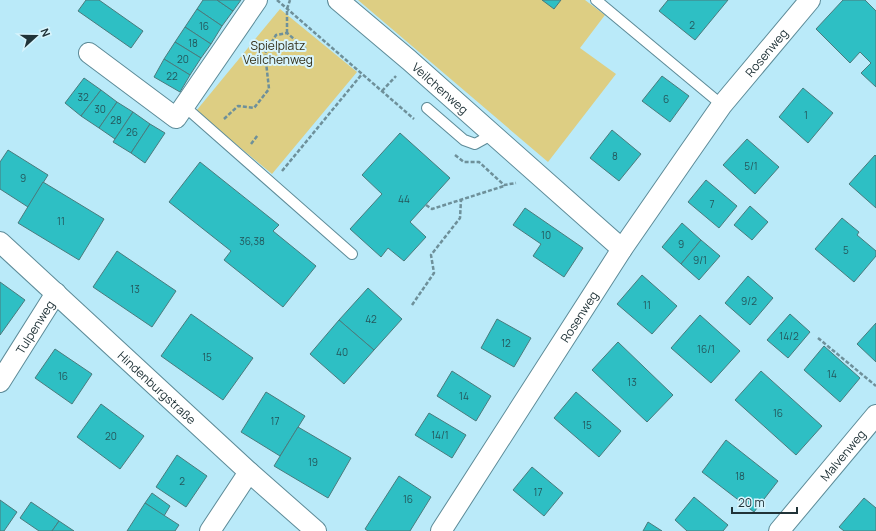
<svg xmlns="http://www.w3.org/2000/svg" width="876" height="531" viewBox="0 0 876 531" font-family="Manrope,sans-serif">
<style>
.green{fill:#ddce83}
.building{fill:#2ebfc4;stroke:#4a7b7d}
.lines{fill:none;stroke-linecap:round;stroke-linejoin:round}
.service-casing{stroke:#5d8b98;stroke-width:12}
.minor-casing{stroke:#5d8b98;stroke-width:22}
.path{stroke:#6e909a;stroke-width:2.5;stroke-dasharray:4 2;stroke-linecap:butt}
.service{stroke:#fff;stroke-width:10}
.minor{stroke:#fff;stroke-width:20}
.labels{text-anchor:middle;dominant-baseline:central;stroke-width:4;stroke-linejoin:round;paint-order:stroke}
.number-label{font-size:10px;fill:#24565b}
.park-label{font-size:12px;fill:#34301a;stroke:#d7f4fc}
.street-label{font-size:12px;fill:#203338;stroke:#d7f4fc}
</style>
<rect width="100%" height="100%" fill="#baeaf9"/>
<g class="green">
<polygon points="358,0 585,0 605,15 580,48 616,74 548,162"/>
<polygon points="280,9 357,72 272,174 196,111"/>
</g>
<g class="building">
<polygon points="86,0 99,0 143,31 131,48 78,11"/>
<polygon points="203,0 217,0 233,11 222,26 197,9"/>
<polygon points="217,0 241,0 233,11"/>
<polygon points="542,0 561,0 554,9"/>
<polygon points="668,0 728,0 695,40 659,11"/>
<polygon points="843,0 865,0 876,11 876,87 861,73 871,63 860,52 850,63 816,29"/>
<polygon points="197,9 222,26 211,44 185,27"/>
<polygon points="185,27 211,44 201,58 175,42"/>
<polygon points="175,42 201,58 190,75 164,59"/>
<polygon points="164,59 190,75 180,92 154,77"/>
<polygon points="662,76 689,96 670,122 642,101"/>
<polygon points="84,78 101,90 81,116 65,103"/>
<polygon points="803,88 833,113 808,143 779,117"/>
<polygon points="101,90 117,102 99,128 81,116"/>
<polygon points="117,102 133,112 115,139 99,128"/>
<polygon points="133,112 150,124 131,153 113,142"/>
<polygon points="150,124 165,133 145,163 131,153"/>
<polygon points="612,130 641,154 619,181 590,158"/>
<polygon points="400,133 450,178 410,222 426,237 404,261 388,248 381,257 350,229 382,194 362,175"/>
<polygon points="747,139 779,167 755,194 723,165"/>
<polygon points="8,150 48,175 28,207 0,189 0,162"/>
<polygon points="875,155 876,156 876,208 849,184"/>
<polygon points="200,162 279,225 273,231 316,266 283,307 224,260 231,251 169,202"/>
<polygon points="706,180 737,206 719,228 688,202"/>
<polygon points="43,182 104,219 79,260 18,223"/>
<polygon points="750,206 768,222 752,240 734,225"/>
<polygon points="525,208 583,248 564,277 533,256 541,244 513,225"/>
<polygon points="842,218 859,232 857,235 876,251 876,256 854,282 815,249"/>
<polygon points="682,223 701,240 681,264 662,247"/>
<polygon points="701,240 720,256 699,280 681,264"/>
<polygon points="117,251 176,291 152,327 93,287"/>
<polygon points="642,275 677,306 652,334 617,304"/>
<polygon points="748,276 773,298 750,325 725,303"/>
<polygon points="0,282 25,300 0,335"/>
<polygon points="368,288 402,319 374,350 339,320"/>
<polygon points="191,314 253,358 223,400 161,356"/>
<polygon points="790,314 810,332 788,358 767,340"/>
<polygon points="700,315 740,351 711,383 671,348"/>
<polygon points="497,319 531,338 514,367 481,348"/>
<polygon points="339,320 374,350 344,384 310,354"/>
<polygon points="876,323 876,362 857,344"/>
<polygon points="618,342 673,395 647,422 592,370"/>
<polygon points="824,346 860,378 840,402 804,370"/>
<polygon points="55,349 92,374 72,404 35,378"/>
<polygon points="452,371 491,396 476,421 437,396"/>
<polygon points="761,371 822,426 796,455 735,400"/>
<polygon points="266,392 305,416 280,456 241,432"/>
<polygon points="576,392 621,431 599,457 554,418"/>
<polygon points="101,404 144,436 120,469 77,437"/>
<polygon points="429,413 466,435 452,458 415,435"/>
<polygon points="298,427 351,458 328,498 274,466"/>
<polygon points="726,440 778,481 754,512 702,472"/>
<polygon points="177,455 207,476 186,507 156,487"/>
<polygon points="532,467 563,493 544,516 513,490"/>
<polygon points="399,476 431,497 410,531 368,531 365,529"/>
<polygon points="152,493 170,506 164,516 145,503"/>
<polygon points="694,497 728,525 723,531 687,531 675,520"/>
<polygon points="864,498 876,508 876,531 844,531 839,527"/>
<polygon points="0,500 17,512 4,531 0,531"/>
<polygon points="31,502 59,521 52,531 39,531 20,518"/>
<polygon points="145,503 179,525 175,531 127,531"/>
<polygon points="59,521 74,531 52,531"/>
<polygon points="648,522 662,531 643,531"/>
</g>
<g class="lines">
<g class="service-casing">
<g id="service">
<polyline points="596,0 722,105"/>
<polyline points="184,106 352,254"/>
<polyline points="427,108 464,140 475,144 493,134"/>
</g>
</g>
<g class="minor-casing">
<g id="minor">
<path id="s1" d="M338 0 409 60 622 249"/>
<polyline points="89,53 176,118 257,0"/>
<path id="s2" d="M0 242 249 472 316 531"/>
<path id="s3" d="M0 382 56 293"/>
<polyline points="210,531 249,472"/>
<path id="s4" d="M441 531 622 249 685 158 722 105 810 0"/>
<path id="s5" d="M779 531 876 415"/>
</g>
</g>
<g class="path">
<polyline points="277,0 414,119"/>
<polyline points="287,33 287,9 290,0"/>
<polyline points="382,91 396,76"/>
<polyline points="224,119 238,106 254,108 269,89 265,53 276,35 287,33 306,49"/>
<polyline points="251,144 258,135"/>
<polyline points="455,155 464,162 479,162 504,185 516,183"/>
<polyline points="282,171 362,74"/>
<polyline points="426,205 432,209 504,186"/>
<polyline points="412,305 434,273 431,255 460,218 461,200"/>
<polyline points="818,338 876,386"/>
</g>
<use href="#service" class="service"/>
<use href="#minor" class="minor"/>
</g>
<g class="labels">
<g class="number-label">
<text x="692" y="25">2</text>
<text x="204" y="26">16</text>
<text x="193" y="43">18</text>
<text x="183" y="59">20</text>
<text x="172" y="76">22</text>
<text x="83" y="97">32</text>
<text x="666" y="99">6</text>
<text x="100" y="109">30</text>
<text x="806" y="115">1</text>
<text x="116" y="120">28</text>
<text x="132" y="132">26</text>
<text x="615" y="156">8</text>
<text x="751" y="166">5/1</text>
<text x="23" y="178">9</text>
<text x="404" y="199">44</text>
<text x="712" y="204">7</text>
<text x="61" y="221">11</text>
<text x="546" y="235">10</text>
<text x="252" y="241">36,38</text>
<text x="681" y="244">9</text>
<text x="846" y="250">5</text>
<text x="700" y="260">9/1</text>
<text x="135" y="289">13</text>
<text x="749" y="301">9/2</text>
<text x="647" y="305">11</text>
<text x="371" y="319">42</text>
<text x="789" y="336">14/2</text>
<text x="506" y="343">12</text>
<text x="706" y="349">16/1</text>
<text x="342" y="352">40</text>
<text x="207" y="357">15</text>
<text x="832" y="374">14</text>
<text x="63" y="376">16</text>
<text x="632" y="382">13</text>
<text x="464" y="396">14</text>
<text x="778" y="413">16</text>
<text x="275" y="421">17</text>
<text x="587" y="425">15</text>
<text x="440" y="435">14/1</text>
<text x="111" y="436">20</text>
<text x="313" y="462">19</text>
<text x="740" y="476">18</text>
<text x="182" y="481">2</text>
<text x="538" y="492">17</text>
<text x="408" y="499">16</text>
</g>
<g class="park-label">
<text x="278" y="45">Spielplatz<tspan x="278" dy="14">Veilchenweg</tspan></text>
</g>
<g class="street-label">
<text stroke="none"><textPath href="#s4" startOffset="579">Rosenweg</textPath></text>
<text stroke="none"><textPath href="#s1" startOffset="135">Veilchenweg</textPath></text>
<text stroke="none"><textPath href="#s4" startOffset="255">Rosenweg</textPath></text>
<text stroke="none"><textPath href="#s3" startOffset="65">Tulpenweg</textPath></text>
<text stroke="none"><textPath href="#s2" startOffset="214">Hindenburgstraße</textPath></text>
<text stroke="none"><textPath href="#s5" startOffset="99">Malvenweg</textPath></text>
</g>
</g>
<g transform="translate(36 36) rotate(69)" stroke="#d7f4fc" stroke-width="3" paint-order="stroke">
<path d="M0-3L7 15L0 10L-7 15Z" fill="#203338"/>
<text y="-6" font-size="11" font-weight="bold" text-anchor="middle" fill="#203338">N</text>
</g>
<path d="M732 507v6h65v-6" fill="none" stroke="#203338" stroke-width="2"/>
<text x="738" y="507" font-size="12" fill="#203338" stroke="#d7f4fc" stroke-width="3" paint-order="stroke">20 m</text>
</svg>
